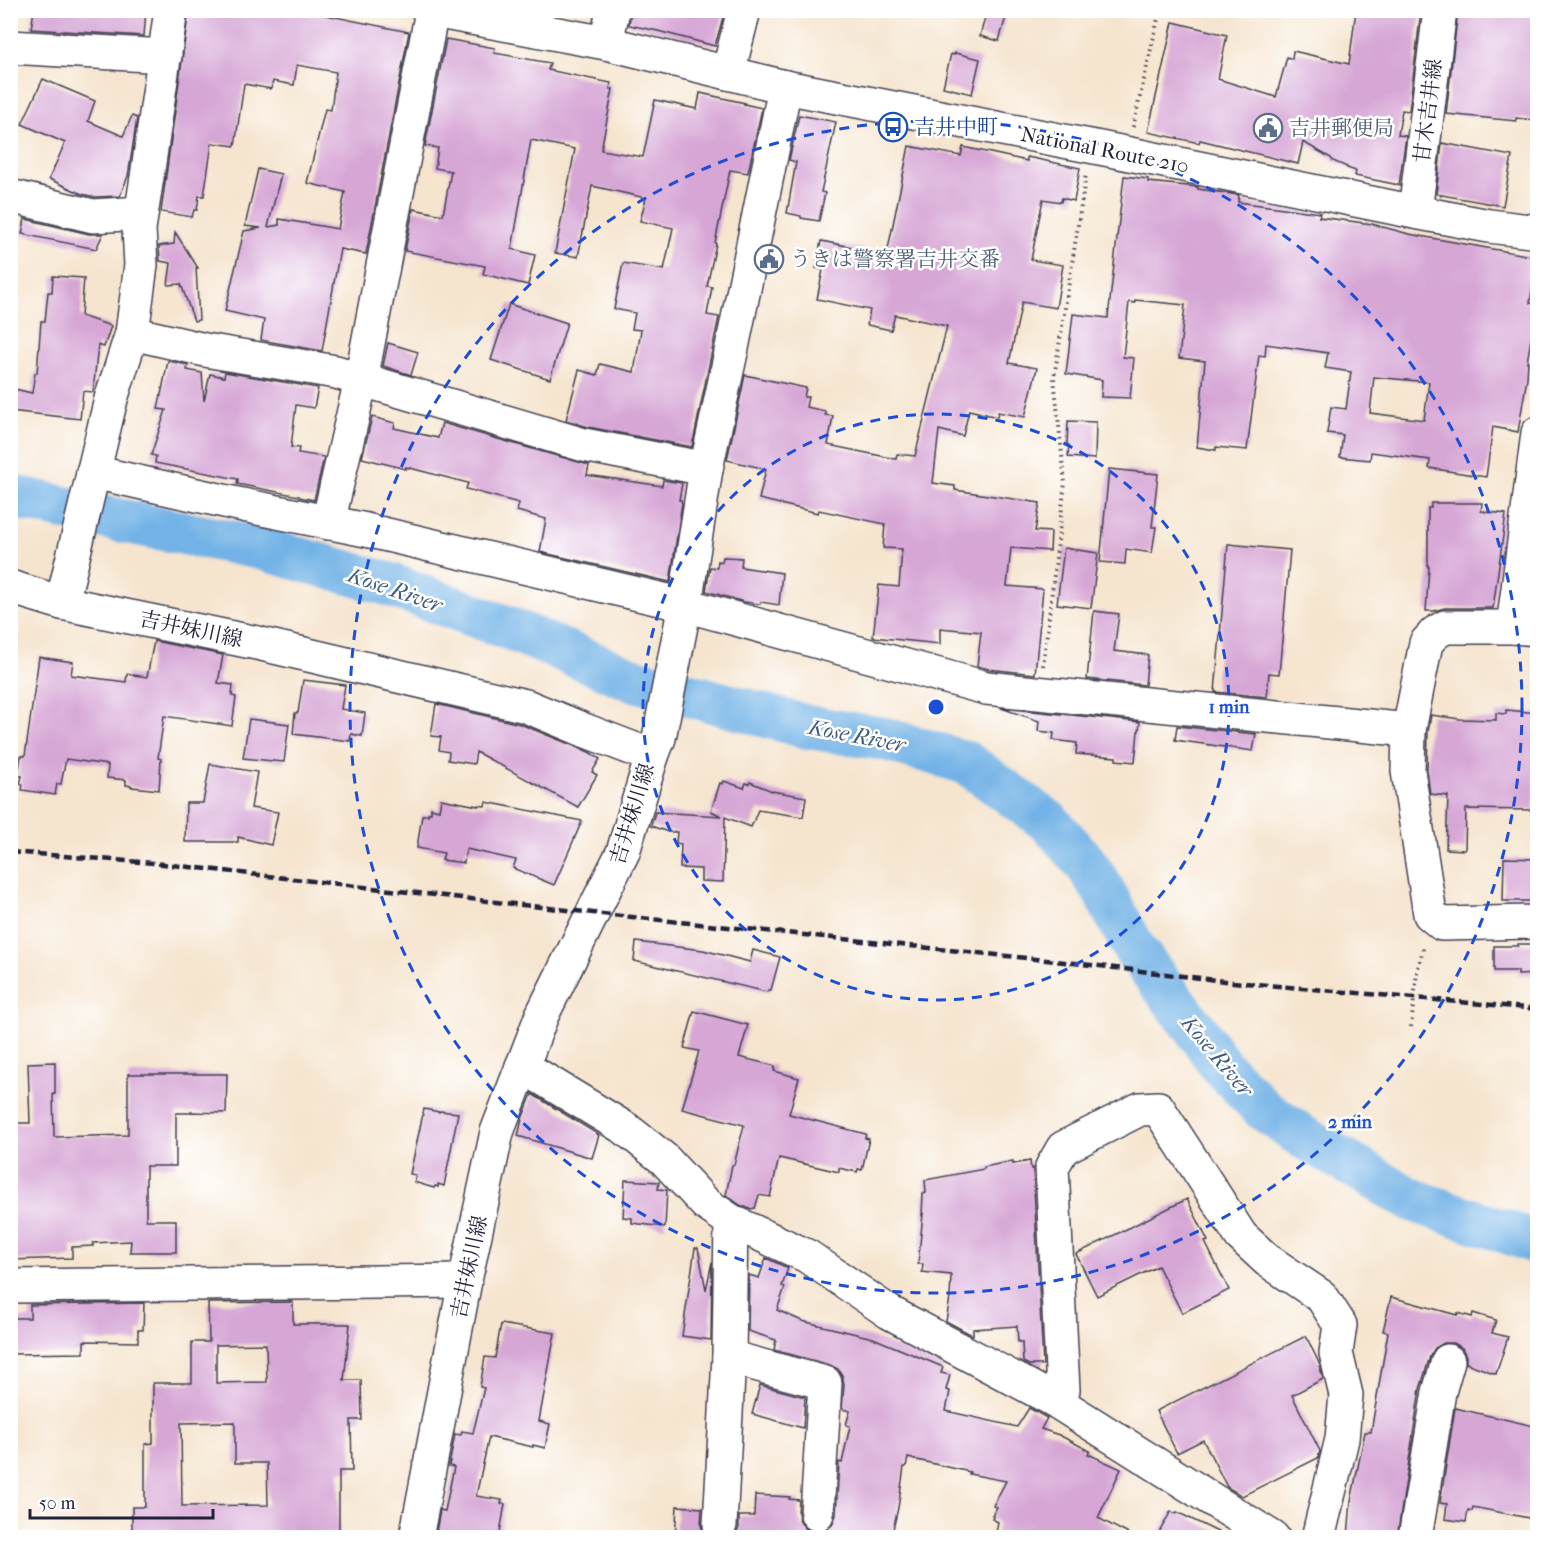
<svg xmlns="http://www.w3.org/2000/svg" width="1548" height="1548" viewBox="0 0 1548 1548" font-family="'IM FELL French Canon','Noto Serif JP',serif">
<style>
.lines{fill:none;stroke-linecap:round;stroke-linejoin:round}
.river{stroke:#72b2e6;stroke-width:44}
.building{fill:#d6a6d5;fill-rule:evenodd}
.minor-casing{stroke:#423f51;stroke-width:36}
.major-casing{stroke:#423f51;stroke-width:36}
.highway-casing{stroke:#423f51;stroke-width:36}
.path{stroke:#423f51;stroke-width:4;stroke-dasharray:1.5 4.5;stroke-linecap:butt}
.minor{stroke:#fff;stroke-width:33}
.major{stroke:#fff;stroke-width:33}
.highway{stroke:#fff;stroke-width:33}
.rail{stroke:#22223b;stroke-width:4.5;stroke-dasharray:9 4.5;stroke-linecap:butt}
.ring{fill:none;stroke:#1d4ed8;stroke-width:3;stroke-dasharray:10 8}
.labels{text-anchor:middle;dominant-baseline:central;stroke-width:5;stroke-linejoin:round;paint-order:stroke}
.street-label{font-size:21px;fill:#22223b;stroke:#fff}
.transit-label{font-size:21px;fill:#164399;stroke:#fff;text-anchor:start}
.service-label{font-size:21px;fill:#4e5e75;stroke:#fff;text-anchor:start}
.water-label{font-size:22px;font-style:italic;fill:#425c7f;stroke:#fff}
.centre{fill:#1d4ed8;stroke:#fff;stroke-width:3}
.ring-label{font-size:18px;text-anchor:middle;font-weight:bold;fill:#1d4ed8;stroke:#fff;stroke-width:5;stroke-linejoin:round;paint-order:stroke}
</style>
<rect width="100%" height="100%" fill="#fff"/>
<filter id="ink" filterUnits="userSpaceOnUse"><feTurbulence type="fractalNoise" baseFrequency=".0167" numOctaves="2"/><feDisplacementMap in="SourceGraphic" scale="12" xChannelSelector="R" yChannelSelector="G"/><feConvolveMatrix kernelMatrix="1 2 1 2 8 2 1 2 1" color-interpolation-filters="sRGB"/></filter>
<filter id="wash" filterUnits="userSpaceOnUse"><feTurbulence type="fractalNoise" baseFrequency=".008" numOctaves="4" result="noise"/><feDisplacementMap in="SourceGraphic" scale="24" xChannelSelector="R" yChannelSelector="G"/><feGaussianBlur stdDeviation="1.35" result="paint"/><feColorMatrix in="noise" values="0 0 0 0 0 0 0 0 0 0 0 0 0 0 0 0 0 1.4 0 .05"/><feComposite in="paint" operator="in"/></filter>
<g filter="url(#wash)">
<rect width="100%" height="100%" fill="#f5e4ce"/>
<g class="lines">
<polyline class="river" points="10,496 122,521 260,548 385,583 506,627 631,679 807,727 885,739 967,763 1049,822 1084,861 1102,888 1135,950 1197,1031 1221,1066 1263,1109 1303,1137 1412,1200 1527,1239 1538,1244"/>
</g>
<g id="blocks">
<g class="building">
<polygon points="34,10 146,10 144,36 31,29"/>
<polygon points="189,10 301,10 409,32 366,254 340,249 322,351 261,340 264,320 225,311 244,231 261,228 245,226 258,169 281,174 268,227 279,225 279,219 338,229 345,192 307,183 325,109 331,110 336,72 297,65 294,85 273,81 271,89 244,84 235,146 212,143 204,196 199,196 197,210 194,210 192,217 161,212"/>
<polygon points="631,10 725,10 715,46 658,31 629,25"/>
<polygon points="987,10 1008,10 999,41 980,36"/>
<polygon points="1356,10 1421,10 1409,111 1402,110 1398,135 1406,136 1399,185 1355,176 1356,171 1347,168 1347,167 1333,161 1331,158 1303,142 1298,164 1200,140 1199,143 1148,132 1173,22 1227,35 1218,79 1276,97 1287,57 1292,59 1293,51 1349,64"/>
<polygon points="1458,10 1538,10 1538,73 1533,120 1516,118 1516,121 1446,114"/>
<polygon points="446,39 495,48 494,53 550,63 548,70 611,83 610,89 613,89 601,150 643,157 655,100 697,109 700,93 745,103 744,104 762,108 748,173 730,170 715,243 716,244 707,286 712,287 707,315 719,317 692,447 588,427 566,420 579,370 597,375 600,364 634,372 641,330 632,329 635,313 614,309 623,263 664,270 673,228 640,221 646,198 592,186 578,257 555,253 575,149 531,140 512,249 535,255 528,285 483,274 485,266 405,251 413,209 443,215 451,171 435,168 438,148 425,146"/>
<polygon points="955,53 980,59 972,94 943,87 951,54 954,55"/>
<polygon points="43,79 95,101 88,121 123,136 132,116 137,118 128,176 120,196 95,197 82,194 49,179 65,143 22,124"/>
<polygon points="799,115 836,122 821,192 825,193 819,221 801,218 801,216 787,213 796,162 789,160"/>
<polygon points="1442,143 1512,156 1503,206 1436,194"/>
<polygon points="909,146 961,156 963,147 1027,161 1027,157 1080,168 1074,201 1062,198 1061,202 1043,199 1031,260 1063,265 1056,308 1022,302 1009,363 1037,368 1025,417 998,412 997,417 969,410 963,436 939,430 933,483 955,486 955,490 1040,503 1035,531 1051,532 1050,551 1011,548 1007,586 1043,589 1035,674 989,669 977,666 981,632 940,628 940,644 873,637 879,585 899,587 902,549 883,548 885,524 819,510 818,513 759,499 766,469 727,460 745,375 806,388 804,397 808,397 806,407 825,411 825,415 833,416 828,445 896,459 897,454 915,456 947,326 895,315 891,330 867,325 870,310 817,299 823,270 816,268 821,241 887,254"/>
<path d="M1124 176 1148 179V182L1198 187V189L1239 195 1238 202 1320 213 1319 217 1372 224 1409 234 1537 257 1530 303 1537 304 1527 362H1528L1527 378 1518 432 1493 427 1486 477 1429 468 1430 460 1371 452 1370 460 1340 457 1343 435 1327 433 1331 407 1346 409 1351 372 1325 368 1328 353 1266 344 1265 356 1259 355 1247 450 1216 447V450L1197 447 1205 361 1179 358 1185 305 1135 300V303L1129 302 1123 357 1134 358 1130 398 1101 397 1102 380 1066 374 1073 314 1108 318ZM1374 377 1429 382 1424 420 1370 413Z"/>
<polygon points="25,219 89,234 103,234 96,249 22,234"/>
<polygon points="175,232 198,268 196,268 199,320 194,321 181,284 168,285 171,263 160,261 159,246 174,244"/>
<polygon points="53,276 84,278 81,316 111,326 104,347 98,345 93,392 83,391 80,419 10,411 10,388 32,393 35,373 37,373 41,321 45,321 48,292 52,292"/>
<polygon points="509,304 567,323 550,379 491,360"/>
<polygon points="388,343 418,352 411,375 383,366"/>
<polygon points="168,361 188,365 187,370 202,373 204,401 210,374 224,377 225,372 318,388 314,408 296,405 291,447 299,448 298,453 324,457 314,500 299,497 299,496 237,484 238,479 155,463 156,456 151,455 166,410 158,409"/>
<polygon points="372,417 395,423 394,428 438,438 442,423 589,465 587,475 662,486 663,480 682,483 679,500 681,500 682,503 670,582 540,552 546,519 517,511 519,503 466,489 468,483 406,467 406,469 362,458"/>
<polygon points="1068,421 1096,422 1095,459 1068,457 1069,445 1067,445"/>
<polygon points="1109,469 1158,474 1152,527 1156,527 1152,553 1126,549 1125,564 1100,562"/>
<polygon points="1431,503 1482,503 1481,511 1506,514 1493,608 1445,608 1434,611 1426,611 1429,567 1428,567 1428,508 1431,508"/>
<polygon points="1228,544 1290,550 1279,674 1269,673 1267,697 1215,692"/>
<polygon points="1064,548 1098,553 1091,608 1057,604"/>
<polygon points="723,557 742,558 741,567 782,573 779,605 761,602 760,604 744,602 706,591 710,567 717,568 718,561 722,562"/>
<polygon points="1094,611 1119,614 1114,651 1148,655 1145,685 1087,679"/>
<polygon points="154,641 223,655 218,683 233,685 232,696 236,697 232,726 164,716 158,758 161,759 159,790 132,787 132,786 126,785 126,780 107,778 108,765 66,759 61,784 57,784 55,795 22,790 23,785 20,784 22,776 18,776 21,756 25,756 39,657 73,662 71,675 126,682 127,674 147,677"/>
<polygon points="303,680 345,685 341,709 365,713 362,736 351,734 350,741 293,734 295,713 298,713"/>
<polygon points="436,704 520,724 589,752 600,759 592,772 597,775 578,807 476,752 474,764 448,760 449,752 439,750 441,737 431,736"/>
<polygon points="1001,708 1140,722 1139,731 1138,731 1135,762 1116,760 1116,757 1076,754 1077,743 1053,740 1054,733 1038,731 1039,721"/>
<polygon points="1506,710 1538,713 1538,763 1535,763 1534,810 1466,809 1465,850 1446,849 1448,796 1430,794 1427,770 1428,732 1431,715 1460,719 1496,720 1496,713 1506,714"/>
<polygon points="249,719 289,724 284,762 243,758"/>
<polygon points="1177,726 1256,734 1253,751 1175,740"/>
<polygon points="210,764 257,772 251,808 278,812 271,845 238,837 238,842 185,842 186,803 203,803"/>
<polygon points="724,781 744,788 746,783 749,784 750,782 772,791 806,797 803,817 758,810 751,827 725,817 723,882 701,881 701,869 680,868 681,844 676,843 677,832 668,832 651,826 655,812 722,816 711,811 720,783 723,784"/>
<polygon points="441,799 478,806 478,805 485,806 486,802 582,821 554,885 513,868 516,860 466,849 464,863 442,860 444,853 417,848 422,815 428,815 428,813 431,813 431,808 439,810"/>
<polygon points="1504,858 1538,859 1538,901 1503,901"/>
<polygon points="636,942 703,950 750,962 753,950 780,957 771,990 768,990 767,992 634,961"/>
<polygon points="1518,944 1538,944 1538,974 1518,975 1518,971 1494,971 1494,946 1518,946"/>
<polygon points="694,1011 748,1025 739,1057 775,1066 774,1071 799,1078 789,1114 866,1134 865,1138 869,1139 862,1170 858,1169 857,1172 839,1168 839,1172 779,1158 770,1197 759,1195 755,1208 750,1209 740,1205 726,1195 732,1165 734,1165 744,1125 682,1109 699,1051 684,1048"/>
<polygon points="55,1062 55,1094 53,1094 54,1137 128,1135 128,1074 227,1074 226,1113 191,1112 191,1113 176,1113 176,1166 146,1166 146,1220 176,1220 176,1252 130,1252 131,1241 93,1243 93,1246 72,1247 72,1258 10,1260 10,1123 30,1123 28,1063"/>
<polygon points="532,1094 599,1135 592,1158 518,1136 522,1119"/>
<polygon points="424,1109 439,1112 440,1111 458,1113 444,1186 438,1184 438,1187 435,1186 434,1188 414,1182 416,1175 410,1174"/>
<polygon points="1013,1161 1013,1164 1030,1161 1031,1169 1033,1168 1043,1365 1029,1365 1023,1362 1022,1342 1018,1342 1017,1326 973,1329 973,1335 972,1335 946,1321 950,1298 951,1275 922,1272 923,1264 918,1264 923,1214 922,1215 923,1194 926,1193 925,1180 984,1169 984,1167"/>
<polygon points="625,1180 659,1182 658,1189 667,1190 665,1227 632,1223 632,1218 623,1217"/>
<polygon points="1187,1199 1208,1241 1205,1242 1229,1290 1182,1313 1158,1266 1097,1296 1076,1254"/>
<polygon points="695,1248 698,1248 706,1290 712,1262 711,1340 682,1336"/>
<polygon points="766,1258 788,1268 782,1286 785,1287 777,1310 802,1321 873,1338 943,1367 941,1373 950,1375 946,1390 950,1391 946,1411 1017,1427 1029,1408 1047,1418 1041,1429 1059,1435 1090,1451 1088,1454 1121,1469 1098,1518 1136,1538 995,1538 998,1522 992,1519 994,1515 992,1515 997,1507 993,1506 1006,1481 969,1474 970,1472 908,1458 906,1467 904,1467 898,1508 891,1538 733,1538 736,1535 739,1527 739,1516 754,1516 755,1495 790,1497 789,1499 799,1500 798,1513 800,1522 807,1530 815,1533 825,1531 832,1525 836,1515 839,1462 842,1463 850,1426 846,1425 850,1411 842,1409 844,1384 842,1375 838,1369 830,1365 774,1350 776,1340 748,1331 749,1275 759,1278"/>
<polygon points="1391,1297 1457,1315 1458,1313 1472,1317 1473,1313 1496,1320 1492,1333 1508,1337 1496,1374 1466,1363 1466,1356 1462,1348 1454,1343 1444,1343 1435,1348 1430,1356 1420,1389 1397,1538 1349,1538 1349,1536 1348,1536 1351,1501 1365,1432 1371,1432 1388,1332 1383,1331"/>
<path d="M293 1302V1324H350L344 1380H361L362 1420H351L352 1471H339V1534L226 1535 195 1538 132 1537V1507H145V1444L153 1443V1383H192V1342H209L208 1303ZM266 1344 267 1382 216 1383V1345ZM235 1422V1463H267L268 1505 182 1506 181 1423Z"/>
<polygon points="144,1303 143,1330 138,1330 138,1342 84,1341 84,1353 11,1354 11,1318 30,1318 30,1305"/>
<polygon points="501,1324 555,1333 539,1421 550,1424 545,1448 533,1445 533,1447 489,1437 476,1496 502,1500 501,1504 505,1504 499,1538 435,1538 440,1510 445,1511 454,1467 449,1466 455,1434 461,1435 462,1431 473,1433 484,1388 480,1387 485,1357 495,1358"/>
<polygon points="1306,1336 1319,1363 1323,1379 1292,1395 1320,1451 1318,1458 1242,1496 1227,1487 1203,1440 1177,1453 1156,1411"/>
<polygon points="760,1385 805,1397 803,1428 752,1414"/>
<polygon points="1455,1408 1538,1427 1538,1478 1529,1518 1473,1507 1472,1511 1468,1510 1466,1522 1445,1519 1447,1504 1440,1503"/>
<polygon points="677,1506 702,1508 701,1525 703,1533 707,1538 675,1538"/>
<polygon points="1171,1511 1175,1514 1177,1512 1230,1538 1156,1538"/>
</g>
</g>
</g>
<g filter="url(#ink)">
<use href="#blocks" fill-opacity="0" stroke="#423f51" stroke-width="1.5"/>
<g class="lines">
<g class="minor-casing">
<g id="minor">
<polyline points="10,47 165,56"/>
<polyline points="728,73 744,10"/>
<polyline points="10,196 93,216 141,213"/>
<polyline points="132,333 205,350 336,372 584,445 706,469"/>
<polyline points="93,472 233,503 366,530 685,605 986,688 1409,730"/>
<polyline points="328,523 361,380 432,11"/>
<polyline points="62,603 111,399 132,333 141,265 139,229 147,177 171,10"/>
<polyline points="1513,627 1538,433"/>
<polyline points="1538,629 1513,627 1445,627 1435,633 1426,643 1409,730 1408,771 1430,914 1442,924 1538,922"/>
<polyline points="652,756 659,738 685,605 706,469 733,343 785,87"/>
<polyline points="522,1066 626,1129 664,1159 706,1204 731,1221 807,1256 889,1312 1054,1400 1273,1538"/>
<polyline points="10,1286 465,1281"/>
<polyline points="729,1357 825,1383 817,1514"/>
<polyline points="1054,1400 1063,1390 1052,1167 1063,1148 1140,1109 1158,1108 1241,1236 1267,1260 1322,1297 1340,1325 1336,1353 1346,1395 1342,1439 1318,1538"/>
<polyline points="720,1525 729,1357 731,1221"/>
<polyline points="1415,1538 1439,1392 1448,1361"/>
</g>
</g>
<g class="major-casing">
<g id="major">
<polyline points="606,43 613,10"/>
<polyline points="1415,212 1440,10"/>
<polyline points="10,587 62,603 257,643 526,706 584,730 652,756 623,852 542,1015 497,1132 465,1281 416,1538"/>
</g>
</g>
<g class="highway-casing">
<polyline id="highway" points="428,10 606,43 785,87 1105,149 1415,212 1489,226 1538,232"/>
</g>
<g class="path">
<polyline points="1133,127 1160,10"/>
<polyline points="1043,666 1065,483 1054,378 1086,174"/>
<polyline points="1411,1027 1417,972 1424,945"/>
</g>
<use href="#minor" class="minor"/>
<use href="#major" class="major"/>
<use href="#highway" class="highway"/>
<polyline class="rail" points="10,852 154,863 593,913 1074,963 1233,982 1538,1009"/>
</g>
</g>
<g class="ring">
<circle cx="936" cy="707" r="293"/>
<circle cx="936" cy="707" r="586"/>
</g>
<defs>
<g id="bus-ring" transform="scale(1.5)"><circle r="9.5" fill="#fff" stroke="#1a4fb4" stroke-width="1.5"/><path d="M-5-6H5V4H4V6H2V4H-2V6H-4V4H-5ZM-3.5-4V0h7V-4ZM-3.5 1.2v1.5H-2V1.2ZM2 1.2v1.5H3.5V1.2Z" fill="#1a4fb4"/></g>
<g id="civic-ring" transform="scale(1.5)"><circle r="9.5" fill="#fff" stroke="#5c6f8a" stroke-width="1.5"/><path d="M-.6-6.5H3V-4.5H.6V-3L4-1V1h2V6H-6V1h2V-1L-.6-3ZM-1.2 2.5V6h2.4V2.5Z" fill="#5c6f8a"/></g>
</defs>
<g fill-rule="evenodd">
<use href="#bus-ring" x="893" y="127"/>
<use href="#civic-ring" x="1268" y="128"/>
<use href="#civic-ring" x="769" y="259"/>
</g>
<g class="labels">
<g class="street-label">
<text transform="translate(1428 111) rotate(-83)">甘木吉井線</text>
<text transform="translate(1105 150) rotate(11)">National Route 210</text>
<text transform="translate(191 629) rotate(12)">吉井妹川線</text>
<text transform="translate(632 814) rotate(-73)">吉井妹川線</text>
<text transform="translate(469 1267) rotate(-78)">吉井妹川線</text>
</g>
<g class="transit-label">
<text x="914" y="127">吉井中町</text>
</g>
<g class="service-label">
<text x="1289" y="128">吉井郵便局</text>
<text x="790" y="259">うきは警察署吉井交番</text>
</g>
<g class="water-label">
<text transform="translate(395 590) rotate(19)">Kose River</text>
<text transform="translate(857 736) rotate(11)">Kose River</text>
<text transform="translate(1217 1056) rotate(50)">Kose River</text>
</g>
</g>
<circle cx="936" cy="707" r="9" class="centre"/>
<g class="ring-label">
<text x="1229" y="713">1 min</text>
<text x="1350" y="1128">2 min</text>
</g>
<rect width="1548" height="1548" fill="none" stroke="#fff" stroke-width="36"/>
<path d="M30 1509v9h183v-9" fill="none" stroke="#22223b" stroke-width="3"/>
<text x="39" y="1509" font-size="18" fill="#22223b" stroke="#ffffff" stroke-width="4.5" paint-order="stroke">50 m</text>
</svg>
